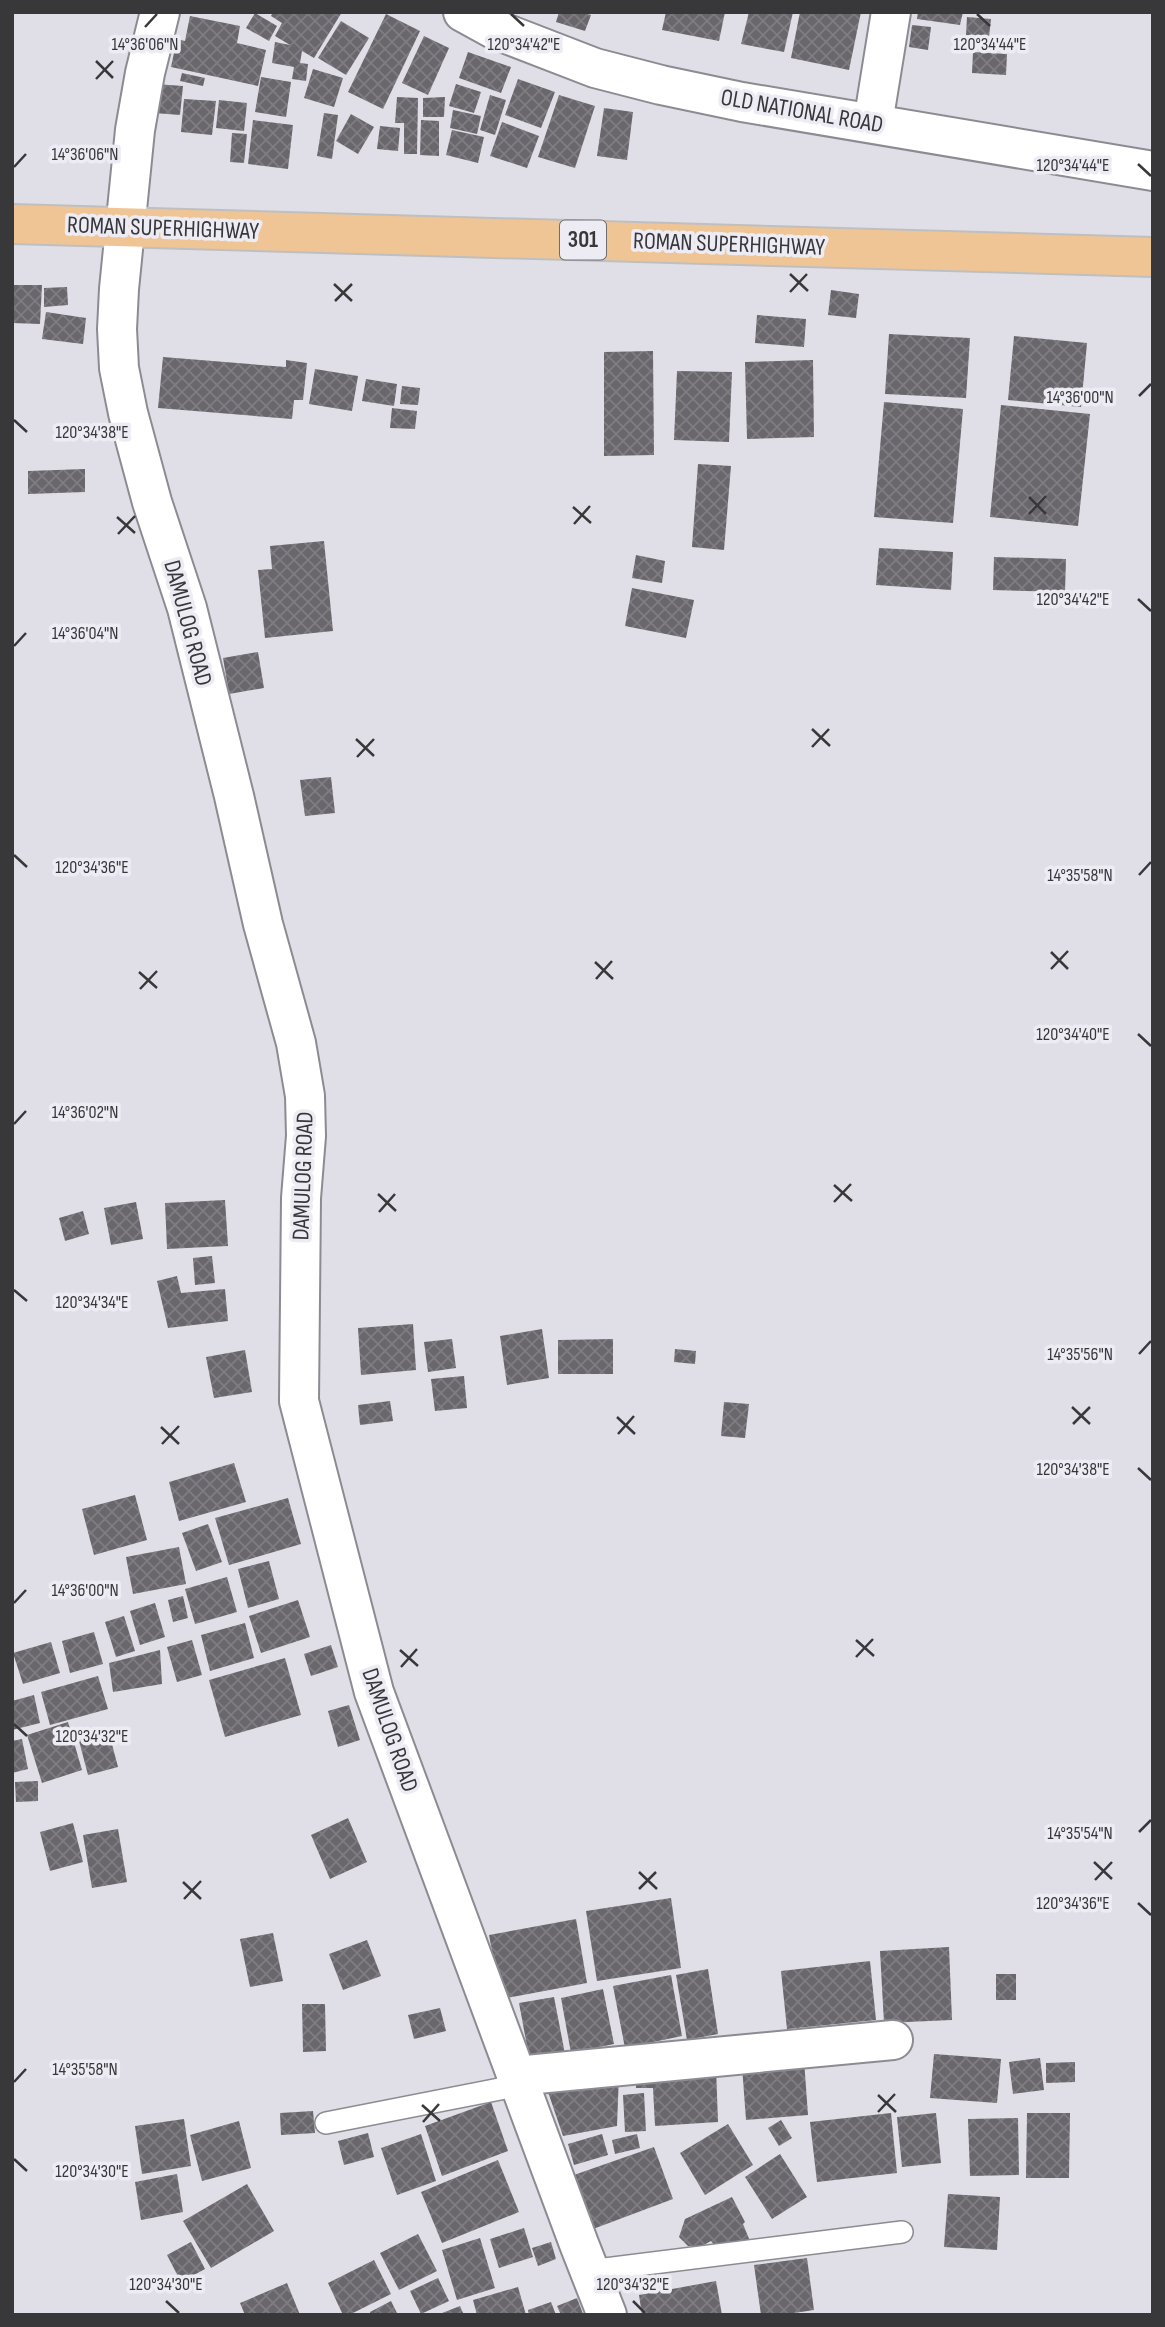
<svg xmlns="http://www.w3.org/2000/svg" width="1165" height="2327" viewBox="0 0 1165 2327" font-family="'Sofia Sans Condensed',sans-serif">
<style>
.building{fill:url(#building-cross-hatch)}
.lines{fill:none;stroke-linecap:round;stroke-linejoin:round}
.lane-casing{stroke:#8c8b92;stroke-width:24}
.street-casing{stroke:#8c8b92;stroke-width:42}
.secondary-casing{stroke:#8c8b92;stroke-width:42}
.primary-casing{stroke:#bfbfc0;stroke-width:42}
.lane{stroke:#fff;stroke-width:21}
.street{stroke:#fff;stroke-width:38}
.secondary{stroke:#fff;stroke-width:38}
.primary{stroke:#efc595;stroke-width:38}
.ticks{fill:none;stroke:#38383b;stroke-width:2.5}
.labels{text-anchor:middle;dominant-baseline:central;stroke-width:7;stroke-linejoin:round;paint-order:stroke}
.shield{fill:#edecf4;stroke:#6e6e72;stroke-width:2}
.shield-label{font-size:23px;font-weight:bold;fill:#38383b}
.street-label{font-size:24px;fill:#38383b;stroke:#edecf4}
.ticks-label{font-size:18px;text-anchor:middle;fill:#38383b;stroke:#edecf4;stroke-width:7;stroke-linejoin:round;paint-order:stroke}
</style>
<defs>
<pattern id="building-cross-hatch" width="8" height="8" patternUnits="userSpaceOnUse" patternTransform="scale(1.75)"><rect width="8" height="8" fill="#69666c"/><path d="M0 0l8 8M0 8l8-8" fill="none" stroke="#807d82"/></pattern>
</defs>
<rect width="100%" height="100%" fill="#e0dfe7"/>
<g class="building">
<polygon points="273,12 342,12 314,58 302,51 300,63 308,64 306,81 292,79 294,67 272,63 275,42 290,45 275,36 282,23 271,16"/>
<polygon points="559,12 582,12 591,15 585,31 556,22"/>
<polygon points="666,12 725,12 719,41 662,30"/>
<polygon points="749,12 793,12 784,52 741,44"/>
<polygon points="800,12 861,12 849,70 791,58"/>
<polygon points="918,12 963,12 960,25 917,19"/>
<polygon points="255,13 277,26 269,41 246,28"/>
<polygon points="386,14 420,31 383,109 348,92"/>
<polygon points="190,16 240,26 237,43 266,50 258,86 171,67 177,39 185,41"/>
<polygon points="967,17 991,19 989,37 966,35"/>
<polygon points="341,21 369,38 346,75 318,58"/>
<polygon points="912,25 931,27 928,50 909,47"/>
<polygon points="424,36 449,48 428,95 402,83"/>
<polygon points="468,52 511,67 501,93 459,78"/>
<polygon points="973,52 1007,54 1006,75 972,73"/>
<polygon points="313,69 343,78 334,107 304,98"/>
<polygon points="182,73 205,78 203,86 180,81"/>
<polygon points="261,77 291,82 286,117 255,112"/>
<polygon points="518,79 555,92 541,128 505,115"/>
<polygon points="156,84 183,86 180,115 154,113"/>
<polygon points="456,84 481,92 474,113 449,106"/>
<polygon points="490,95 506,100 495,135 480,130"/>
<polygon points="559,95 595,106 575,168 538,157"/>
<polygon points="397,97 418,98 417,154 404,154 404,123 395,123"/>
<polygon points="445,97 444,117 423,117 423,98"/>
<polygon points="184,99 216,101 212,135 181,132"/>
<polygon points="219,100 247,103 244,131 216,128"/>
<polygon points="604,108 633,112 627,160 597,156"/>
<polygon points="453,110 481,116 477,134 450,128"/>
<polygon points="324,113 338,115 332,159 317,156"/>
<polygon points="351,114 374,127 358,154 336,141"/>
<polygon points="253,120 293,125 288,169 248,164"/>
<polygon points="421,120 439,121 439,156 420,155"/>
<polygon points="502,122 539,136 527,168 490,156"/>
<polygon points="380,126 400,128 398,151 377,149"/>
<polygon points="452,130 484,137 478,163 446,155"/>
<polygon points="232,133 247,134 244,163 230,162"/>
<polygon points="12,285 42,285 40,324 12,323"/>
<polygon points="67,287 68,305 44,307 44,288"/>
<polygon points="831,290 859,294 856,318 828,315"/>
<polygon points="46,312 86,318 83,344 42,339"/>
<polygon points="757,315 806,319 804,347 755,343"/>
<polygon points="889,334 970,338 966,398 885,394"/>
<polygon points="1014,336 1087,343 1081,407 1008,400"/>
<polygon points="653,351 654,455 604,456 604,352"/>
<polygon points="163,357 286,367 286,360 307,363 303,400 294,400 292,419 158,408"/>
<polygon points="813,360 814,437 747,439 745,362"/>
<polygon points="315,369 358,376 352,411 309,404"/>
<polygon points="677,371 732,372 729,442 674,440"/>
<polygon points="366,379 397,384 394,406 362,401"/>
<polygon points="402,386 420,388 418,405 400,404"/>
<polygon points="884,402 963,409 953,523 874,517"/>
<polygon points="1001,405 1090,414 1078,526 990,517"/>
<polygon points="392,408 417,411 415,429 390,428"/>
<polygon points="698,464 731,466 724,550 692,547"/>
<polygon points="85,469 85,492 28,494 28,471"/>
<polygon points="324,541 333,631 265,638 258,570 272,569 270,546"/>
<polygon points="879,548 953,552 951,590 876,585"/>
<polygon points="636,555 665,561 662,583 632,578"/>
<polygon points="994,557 1066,559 1065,592 993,590"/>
<polygon points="632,588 694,600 686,638 625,626"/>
<polygon points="258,652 264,688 229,694 223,658"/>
<polygon points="331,777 335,813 305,816 300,780"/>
<polygon points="225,1200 228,1246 167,1249 165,1203"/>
<polygon points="136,1202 143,1239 111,1245 104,1208"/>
<polygon points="83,1211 89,1234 65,1241 59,1218"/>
<polygon points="212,1256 215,1283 195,1285 193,1258"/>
<polygon points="177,1276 181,1293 225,1289 228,1321 168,1328 157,1281"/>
<polygon points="413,1324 416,1370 361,1375 358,1328"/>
<polygon points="542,1329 549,1378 507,1385 500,1336"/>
<polygon points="452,1339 456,1368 428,1372 424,1342"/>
<polygon points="613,1339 613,1374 558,1374 558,1340"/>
<polygon points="675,1349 696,1351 695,1364 674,1362"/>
<polygon points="245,1350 252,1392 214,1398 206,1357"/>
<polygon points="464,1376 467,1408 435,1411 431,1379"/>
<polygon points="390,1401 393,1421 360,1425 358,1405"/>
<polygon points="724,1402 749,1404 745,1438 721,1436"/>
<polygon points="234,1463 246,1502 179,1521 169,1482"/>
<polygon points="135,1495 147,1540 94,1555 82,1509"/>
<polygon points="288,1498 301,1544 229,1565 215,1518"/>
<polygon points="208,1524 222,1562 196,1571 182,1533"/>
<polygon points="179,1547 186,1584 133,1594 126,1557"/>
<polygon points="269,1561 279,1599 248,1608 238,1569"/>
<polygon points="227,1577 237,1612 195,1624 185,1589"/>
<polygon points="183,1596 188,1618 173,1622 168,1600"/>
<polygon points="298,1600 310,1637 261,1653 249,1616"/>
<polygon points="155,1603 165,1637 140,1645 130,1611"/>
<polygon points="124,1616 135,1651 116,1657 105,1622"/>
<polygon points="245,1623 254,1658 210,1671 201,1635"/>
<polygon points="94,1632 103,1664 70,1673 62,1641"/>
<polygon points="192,1640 202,1675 177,1682 167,1647"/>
<polygon points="51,1642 60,1673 23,1684 13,1653"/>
<polygon points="331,1645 338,1667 311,1676 304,1654"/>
<polygon points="160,1650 162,1684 113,1692 109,1663"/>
<polygon points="285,1658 301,1715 225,1737 209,1680"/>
<polygon points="98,1676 108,1709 50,1725 41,1692"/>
<polygon points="34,1695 40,1723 12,1730 12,1701"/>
<polygon points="349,1705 360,1740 338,1747 328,1711"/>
<polygon points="68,1722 82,1770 42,1783 27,1735"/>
<polygon points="108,1729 118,1767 88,1775 78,1737"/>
<polygon points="22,1739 28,1769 12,1773 12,1741"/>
<polygon points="38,1781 38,1801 16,1802 15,1782"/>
<polygon points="348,1818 367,1862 330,1879 311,1835"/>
<polygon points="73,1823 83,1862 50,1871 40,1832"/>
<polygon points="118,1829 127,1882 92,1888 83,1835"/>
<polygon points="671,1898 681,1968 597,1981 586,1911"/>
<polygon points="576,1919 587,1983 501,1999 489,1935"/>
<polygon points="273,1933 283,1981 250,1987 240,1939"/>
<polygon points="367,1940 381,1976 343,1990 329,1954"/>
<polygon points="949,1947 952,2020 884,2023 880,1951"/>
<polygon points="870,1961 876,2020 787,2029 781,1971"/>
<polygon points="708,1969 718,2034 687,2040 676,1975"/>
<rect x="996" y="1974" width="20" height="26"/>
<polygon points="671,1975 682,2036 625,2048 613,1986"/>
<polygon points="603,1989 614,2044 571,2053 561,1998"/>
<polygon points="554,1997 565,2054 530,2062 519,2003"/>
<polygon points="302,2004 325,2004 326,2051 303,2052"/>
<polygon points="440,2008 446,2031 414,2039 408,2015"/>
<polygon points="934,2054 1001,2059 997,2103 930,2098"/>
<polygon points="1040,2058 1044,2090 1013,2094 1009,2062"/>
<polygon points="804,2060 808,2115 746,2120 742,2066"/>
<polygon points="1075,2062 1075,2082 1046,2083 1046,2063"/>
<polygon points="716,2067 718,2122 655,2126 653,2088 636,2088 636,2071"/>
<polygon points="619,2074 617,2126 563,2136 547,2089"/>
<polygon points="644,2093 646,2131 625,2132 623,2095"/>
<polygon points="491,2102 508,2151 442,2176 425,2126"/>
<polygon points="313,2111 315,2133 281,2135 280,2113"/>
<polygon points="891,2113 897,2173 817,2182 810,2122"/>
<polygon points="936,2113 941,2163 902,2167 897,2117"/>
<polygon points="1027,2113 1070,2113 1069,2178 1026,2178"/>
<polygon points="1018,2118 1019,2175 970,2176 968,2119"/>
<polygon points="184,2119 191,2166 142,2174 135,2126"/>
<polygon points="781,2120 792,2138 779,2146 768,2128"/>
<polygon points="239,2121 251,2168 202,2181 190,2135"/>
<polygon points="728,2124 753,2165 705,2195 680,2153"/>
<polygon points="368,2133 374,2157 344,2165 338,2141"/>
<polygon points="421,2134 436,2181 397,2195 381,2148"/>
<polygon points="602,2134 608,2155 574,2165 568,2144"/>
<polygon points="637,2134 640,2148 615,2154 612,2140"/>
<polygon points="654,2147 673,2199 593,2229 574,2175"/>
<polygon points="780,2154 807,2197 772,2219 745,2177"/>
<polygon points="498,2160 519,2212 442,2243 421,2192"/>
<polygon points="177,2174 183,2212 141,2220 135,2182"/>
<polygon points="247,2184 274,2231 211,2268 183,2221"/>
<polygon points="948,2194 1000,2197 997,2250 944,2247"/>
<polygon points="732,2197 745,2222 743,2224 752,2246 720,2253 711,2241 702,2246 688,2246 679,2237 685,2219"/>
<polygon points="524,2228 533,2257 499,2268 490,2239"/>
<polygon points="418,2234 437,2271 399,2290 380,2253"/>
<polygon points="480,2238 495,2288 457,2300 442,2250"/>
<polygon points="191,2242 205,2269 181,2282 167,2255"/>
<polygon points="551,2242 556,2259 538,2266 532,2248"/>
<polygon points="807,2258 814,2310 781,2315 761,2315 754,2265"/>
<polygon points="374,2260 391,2294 349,2315 343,2315 328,2283"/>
<polygon points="438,2278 449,2301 421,2314 410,2291"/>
<polygon points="716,2281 722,2315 642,2315 639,2295"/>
<polygon points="287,2283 300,2315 245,2315 240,2303"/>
<polygon points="518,2287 526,2315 477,2315 473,2300"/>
<polygon points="577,2298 583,2314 561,2315 557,2306"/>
<polygon points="391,2301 398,2315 371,2315 370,2312"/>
<polygon points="551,2302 556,2315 529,2315 528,2310"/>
<polygon points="460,2306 464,2315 437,2315"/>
</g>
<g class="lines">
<g class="lane-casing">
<g id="lane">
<polyline points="326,2123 520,2085"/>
<polyline points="589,2271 902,2232"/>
</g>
</g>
<g class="street-casing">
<g id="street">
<polyline points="160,12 145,73 135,130 119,289 117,329 119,368 128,413 152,502 187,608 234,796 263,924 296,1043 305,1096 306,1136 301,1198 299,1401 374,1692 579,2244 607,2315"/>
<polyline points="873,123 891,12"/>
<polyline points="516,2076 893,2040"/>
</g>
</g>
<g class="secondary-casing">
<polyline id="secondary" points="463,12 494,29 595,68 661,85 742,102 1153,171"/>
</g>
<g class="primary-casing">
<polyline id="primary" points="12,224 1153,257"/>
</g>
<use href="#lane" class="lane"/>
<use href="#street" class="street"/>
<use href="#secondary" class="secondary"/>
<use href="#primary" class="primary"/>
</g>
<path class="ticks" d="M511 14 524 26M977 14 990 26M145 27 157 14M96 61 113 78M96 79 113 61M1138 164 1151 176M14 167 26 154M790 274 808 291M334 284 352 301M790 292 807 274M335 301 352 284M1139 396 1151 384M14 420 27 432M1029 497 1046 514M573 507 591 523M1029 514 1046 496M117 517 135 533M574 524 590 506M118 534 135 516M1138 599 1151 611M14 646 26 633M812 729 830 746M356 739 374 756M812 747 829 729M357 757 374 739M14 855 27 867M1139 875 1151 862M1051 952 1068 969M595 962 613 979M1051 969 1068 951M139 972 157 988M596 979 612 961M140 989 157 971M1138 1034 1151 1046M14 1124 26 1111M834 1185 852 1201M378 1194 396 1211M834 1202 851 1184M379 1212 395 1194M14 1290 27 1301M1139 1354 1151 1341M1072 1407 1090 1424M617 1417 635 1434M1073 1424 1090 1407M161 1427 179 1444M618 1434 634 1416M162 1444 179 1426M1138 1468 1151 1480M14 1603 26 1590M856 1640 874 1656M400 1650 418 1666M856 1657 873 1639M401 1667 417 1649M14 1724 27 1736M1139 1832 1151 1820M1094 1862 1112 1879M639 1872 657 1889M1095 1880 1112 1862M183 1882 201 1899M639 1889 656 1872M184 1899 201 1881M1138 1903 1151 1915M14 2082 26 2069M878 2095 896 2112M422 2105 440 2121M878 2112 895 2094M423 2122 439 2104M14 2159 27 2171M166 2301 179 2313M633 2301 645 2313"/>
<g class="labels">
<rect class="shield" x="560" y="220.5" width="46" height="39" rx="5"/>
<g class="shield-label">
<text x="583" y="240">301</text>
</g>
<g class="street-label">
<text transform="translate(802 111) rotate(10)">OLD NATIONAL ROAD</text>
<text transform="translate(163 228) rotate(2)">ROMAN SUPERHIGHWAY</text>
<text transform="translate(729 244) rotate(2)">ROMAN SUPERHIGHWAY</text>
<text transform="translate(188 623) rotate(75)">DAMULOG ROAD</text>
<text transform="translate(303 1176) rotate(-88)">DAMULOG ROAD</text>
<text transform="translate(390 1730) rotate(71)">DAMULOG ROAD</text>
</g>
</g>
<g class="ticks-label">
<text x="524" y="50">120°34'42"E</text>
<text x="990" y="50">120°34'44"E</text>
<text x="145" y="50">14°36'06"N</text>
<text x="85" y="160">14°36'06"N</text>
<text x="1073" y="171">120°34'44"E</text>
<text x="1080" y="403">14°36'00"N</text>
<text x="92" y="438">120°34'38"E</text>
<text x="1073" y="605">120°34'42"E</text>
<text x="85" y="639">14°36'04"N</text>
<text x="92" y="873">120°34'36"E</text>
<text x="1080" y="881">14°35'58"N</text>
<text x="1073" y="1040">120°34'40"E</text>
<text x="85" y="1118">14°36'02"N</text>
<text x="92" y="1308">120°34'34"E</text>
<text x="1080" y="1360">14°35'56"N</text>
<text x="1073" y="1475">120°34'38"E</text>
<text x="85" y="1596">14°36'00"N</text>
<text x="92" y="1742">120°34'32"E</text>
<text x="1080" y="1839">14°35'54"N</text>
<text x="1073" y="1909">120°34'36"E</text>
<text x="85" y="2075">14°35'58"N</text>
<text x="92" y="2177">120°34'30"E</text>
<text x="166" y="2290">120°34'30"E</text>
<text x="633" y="2290">120°34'32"E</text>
</g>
<rect width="1165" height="2327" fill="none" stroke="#38383b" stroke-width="28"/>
</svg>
